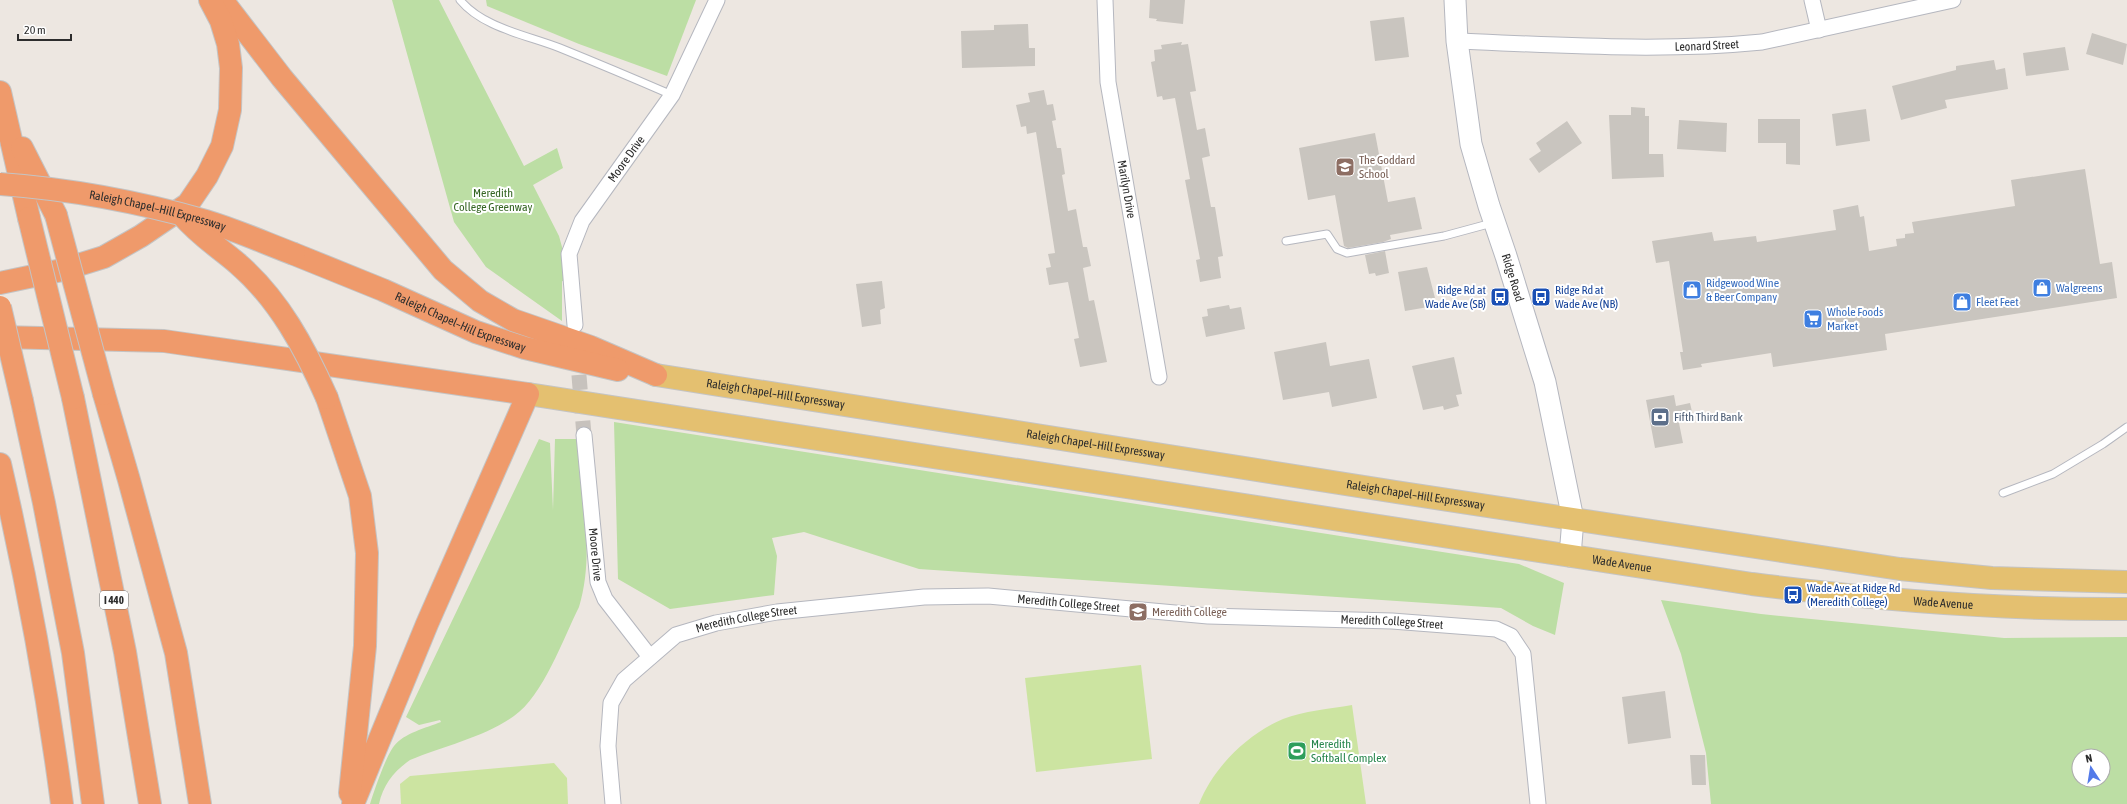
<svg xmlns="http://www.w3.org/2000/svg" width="2127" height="804" viewBox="0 0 2127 804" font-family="'Asap Condensed',sans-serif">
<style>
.green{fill:#bcdea4;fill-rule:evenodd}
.pitch{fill:#cce4a1}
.building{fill:#c9c5bf}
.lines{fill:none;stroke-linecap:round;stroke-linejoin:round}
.street-tunnel{stroke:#c7c2bd;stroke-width:15;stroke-dasharray:15 8;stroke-linecap:butt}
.lane-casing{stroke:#b5b7bf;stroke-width:9}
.street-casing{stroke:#b5b7bf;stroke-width:17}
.secondary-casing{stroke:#b5b7bf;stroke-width:23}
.primary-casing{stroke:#c4c4c4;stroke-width:24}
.highway-casing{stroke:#c4c4c4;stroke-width:24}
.lane{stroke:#fff;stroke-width:7}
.street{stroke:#fff;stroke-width:15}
.secondary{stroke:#fff;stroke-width:21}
.primary{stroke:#e4c070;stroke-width:22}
.highway{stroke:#ef9a6b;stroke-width:22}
.highway-bridge-casing{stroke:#c4c4c4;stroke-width:24;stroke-linecap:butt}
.highway-bridge{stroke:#ef9a6b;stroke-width:22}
.labels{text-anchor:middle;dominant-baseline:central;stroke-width:4;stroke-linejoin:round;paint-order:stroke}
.shield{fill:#fff;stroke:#6c6c6c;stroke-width:1}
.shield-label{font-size:11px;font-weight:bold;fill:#2d2d2d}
.street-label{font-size:12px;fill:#2d2d2d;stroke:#fff}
.education-label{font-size:12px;fill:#785e54;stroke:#fff;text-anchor:start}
.park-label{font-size:12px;fill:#356523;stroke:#fff}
.shop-label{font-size:12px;fill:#366cbe;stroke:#fff;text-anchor:start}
.transit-label{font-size:12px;fill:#164399;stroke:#fff;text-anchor:start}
.service-label{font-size:12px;fill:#4e5e75;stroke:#fff;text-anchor:start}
.leisure-label{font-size:12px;fill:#27864d;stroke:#fff;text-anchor:start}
</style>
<rect width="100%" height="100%" fill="#ede7e1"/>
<g class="green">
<polygon points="392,0 439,0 524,166 557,148 563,168 533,185 559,236 562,247 566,282 562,281 562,321 486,267 454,222"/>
<polygon points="486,0 696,0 667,76 579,44 487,6"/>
<polygon points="614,422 1519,564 1564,583 1555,635 1533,626 1501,608 919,569 804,532 772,538 777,556 774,595 670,609 618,579"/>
<path d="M539 439 550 443 553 510 555 439H577C582 493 595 555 579 607 563 639 543 696 514 716 487 736 442 747 410 760 394 771 383 785 379 804H370C374 791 386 756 394 746 404 733 426 728 441 722L440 720 419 725 406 717Z"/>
<path d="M1661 600 1761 614 2004 638 2127 637V804H1711L1706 753 1681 654ZM2079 756H2103V780H2079Z"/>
</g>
<g class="pitch">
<polygon points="1141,665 1152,759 1036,772 1025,678"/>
<path d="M1352 705 1366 804H1199C1213 768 1247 734 1283 719 1304 711 1329 709 1352 705Z"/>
<polygon points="554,763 567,778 568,804 401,804 400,784 410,776"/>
</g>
<g class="building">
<polygon points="1150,0 1185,0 1183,24 1156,21 1157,19 1149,18"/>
<polygon points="1404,17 1409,57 1375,61 1370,21"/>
<polygon points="1028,24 1029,48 1035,48 1035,66 962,68 961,31 994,30 994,25"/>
<polygon points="2092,33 2127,44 2123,65 2086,54"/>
<polygon points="1182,42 1181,45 1188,44 1196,91 1190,92 1197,130 1205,128 1210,156 1202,158 1211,207 1215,207 1223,256 1218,257 1221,278 1200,282 1196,260 1200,259 1185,180 1190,179 1175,98 1163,100 1162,96 1157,97 1151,62 1155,61 1154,50 1162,49 1161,45"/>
<polygon points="2065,47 2069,70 2026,76 2023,53"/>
<polygon points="1994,60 1996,70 2005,68 2008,89 1945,100 1947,108 1901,120 1892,86 1956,70 1956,66"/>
<polygon points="1044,90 1047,105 1053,104 1056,120 1052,121 1057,148 1061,148 1065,174 1062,175 1068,211 1076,209 1083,247 1087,247 1091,266 1083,268 1089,301 1094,300 1107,362 1080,367 1074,339 1079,338 1068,282 1049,285 1046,268 1051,267 1048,254 1055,253 1036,132 1027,134 1026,126 1021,127 1016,105 1030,102 1028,93"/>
<polygon points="1631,107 1645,108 1645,116 1649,116 1649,154 1663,154 1664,177 1612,179 1609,115 1631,115"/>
<polygon points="1866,109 1870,141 1836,146 1832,114"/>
<polygon points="1758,119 1800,119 1800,165 1786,164 1786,143 1758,143"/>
<polygon points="1679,120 1727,123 1726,152 1677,149"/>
<polygon points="1567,121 1582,143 1539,173 1529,159 1541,151 1536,143"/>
<polygon points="1375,133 1388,202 1415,197 1422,229 1390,235 1391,239 1383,242 1348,248 1344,246 1335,195 1308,200 1299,148"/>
<polygon points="2085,169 2100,264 2112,262 2117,298 1885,334 1887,350 1773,367 1771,353 1701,364 1702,367 1683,370 1680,352 1683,352 1669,261 1656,263 1652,241 1712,232 1714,241 1756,236 1757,242 1836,230 1833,210 1858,205 1860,217 1864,216 1869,251 1897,246 1896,239 1905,238 1905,234 1914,233 1912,222 2015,206 2011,180"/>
<polygon points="1385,251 1389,273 1376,276 1375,273 1369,274 1365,255"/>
<polygon points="1427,267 1435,298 1433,298 1434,306 1405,311 1398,272"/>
<polygon points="882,281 885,308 880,310 881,324 862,327 856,284"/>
<polygon points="1229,305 1230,309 1241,307 1245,329 1206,337 1202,317 1208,316 1207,309"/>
<polygon points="1326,342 1330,366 1369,359 1377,398 1332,407 1329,392 1283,400 1274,352"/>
<polygon points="1454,357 1462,394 1456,395 1459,406 1444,410 1443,406 1423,410 1412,366"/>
<polygon points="1674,395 1676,406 1690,403 1694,420 1679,423 1683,443 1655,448 1646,400"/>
<polygon points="1665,691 1671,738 1628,744 1622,697"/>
<polygon points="1690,755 1705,755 1706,785 1692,785"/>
</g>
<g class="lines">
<polyline class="street-tunnel" points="577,352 584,435"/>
<g class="lane-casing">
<g id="lane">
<path d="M460 0C483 28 527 35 560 48 597 63 635 79 672 95"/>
<polyline points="1286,241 1327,234 1337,249 1347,253 1444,236 1492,223"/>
<polyline points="2003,493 2053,474 2103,444 2127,427"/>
</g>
</g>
<g class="street-casing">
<g id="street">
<path id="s1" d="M1105 0 1108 82 1159 377"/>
<polyline points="1812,0 1819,30"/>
<path id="s2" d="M1457 41C1558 45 1661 52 1762 42L1953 0"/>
<path id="s3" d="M575 325 569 254 582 221 672 95 717 0"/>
<path id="s4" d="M584 435 598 582 605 599 650 657"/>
<path id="s5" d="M613 804 608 746 611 703 624 680 676 635 716 623 777 612 924 597 988 596 1208 616 1392 621 1496 629 1511 636 1523 654 1538 804"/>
</g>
</g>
<g class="secondary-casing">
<g id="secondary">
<path id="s6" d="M1455 0 1457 41 1471 144 1489 206 1506 256 1545 382 1573 519 1570 556"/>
</g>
</g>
<g class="primary-casing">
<g id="primary">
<path id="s7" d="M656 375 1396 492 1900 569 1992 578 2127 582"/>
<path id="s8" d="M528 394 1752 584C1878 600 2000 610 2127 609"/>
</g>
</g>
<g class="highway-casing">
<g id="highway">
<polyline points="222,0 282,78 443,270 480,301 513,320 591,347 656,375"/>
<polyline points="0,92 29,218"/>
<polyline points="22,148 56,215"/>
<path id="s9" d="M294 254 383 290 476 332 525 348 618 370"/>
<polyline points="0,283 62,270 104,257 141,236 188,204 207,176 222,146 230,110 231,68 228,44 221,21 210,0"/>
<polyline points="0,337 164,341 528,394 427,624 353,804"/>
<polyline points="104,394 129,480 176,653 200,804"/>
<polyline points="73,398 125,652 150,804"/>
<polyline points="327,398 360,496 367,553 365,646 350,793"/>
<polyline points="22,401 44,503 73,653 93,804"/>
<path d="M0 464C26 576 47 689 62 804"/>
</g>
</g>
<use href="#lane" class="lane"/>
<use href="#street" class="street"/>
<use href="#secondary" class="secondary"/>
<use href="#primary" class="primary"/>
<use href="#highway" class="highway"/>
<g class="highway-bridge-casing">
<g id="highway-bridge">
<path id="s10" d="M0 184C70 189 139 202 206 221 236 230 265 243 294 254"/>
<polyline points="56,215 104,394"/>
<path d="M182 215C200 236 217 246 237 263 279 299 305 348 327 398"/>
<polyline points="29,218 73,398"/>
<polyline points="0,307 22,401"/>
</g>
</g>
<use href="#highway-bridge" class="highway-bridge"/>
</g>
<defs>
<g id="school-square" transform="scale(1)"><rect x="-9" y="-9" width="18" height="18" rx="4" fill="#8d6e63" stroke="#fff"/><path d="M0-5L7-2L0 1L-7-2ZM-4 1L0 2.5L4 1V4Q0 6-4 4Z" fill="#fff"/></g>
<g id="shop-square" transform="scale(1)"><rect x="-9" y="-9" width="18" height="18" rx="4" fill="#3f7fe0" stroke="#fff"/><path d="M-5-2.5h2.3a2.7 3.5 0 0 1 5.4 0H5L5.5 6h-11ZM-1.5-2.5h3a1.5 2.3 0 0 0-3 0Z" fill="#fff"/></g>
<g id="bus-square" transform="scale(1)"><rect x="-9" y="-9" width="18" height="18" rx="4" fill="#1a4fb4" stroke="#fff"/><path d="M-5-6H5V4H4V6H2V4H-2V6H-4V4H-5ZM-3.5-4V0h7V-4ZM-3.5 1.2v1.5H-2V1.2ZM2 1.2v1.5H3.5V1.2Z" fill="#fff"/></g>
<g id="supermarket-square" transform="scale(1)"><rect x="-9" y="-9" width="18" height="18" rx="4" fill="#3f7fe0" stroke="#fff"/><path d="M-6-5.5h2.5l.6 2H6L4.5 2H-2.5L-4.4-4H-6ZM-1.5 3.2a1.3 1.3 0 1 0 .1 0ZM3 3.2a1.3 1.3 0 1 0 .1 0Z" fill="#fff"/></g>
<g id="bank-square" transform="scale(1)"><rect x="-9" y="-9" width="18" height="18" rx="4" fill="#5c6f8a" stroke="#fff"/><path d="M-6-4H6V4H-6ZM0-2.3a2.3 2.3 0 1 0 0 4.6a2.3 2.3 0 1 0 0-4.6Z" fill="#fff"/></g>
<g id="university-square" transform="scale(1)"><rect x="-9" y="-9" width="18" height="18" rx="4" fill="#8d6e63" stroke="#fff"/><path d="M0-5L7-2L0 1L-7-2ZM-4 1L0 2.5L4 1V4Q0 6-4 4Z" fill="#fff"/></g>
<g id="stadium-square" transform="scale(1)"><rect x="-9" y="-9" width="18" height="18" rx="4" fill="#2e9e5b" stroke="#fff"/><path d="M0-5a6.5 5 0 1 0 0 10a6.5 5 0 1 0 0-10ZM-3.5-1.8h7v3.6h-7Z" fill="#fff"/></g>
</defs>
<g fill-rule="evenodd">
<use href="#school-square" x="1345" y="167"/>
<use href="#shop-square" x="2042" y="288"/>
<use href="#shop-square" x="1692" y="290"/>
<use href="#bus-square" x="1500" y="297"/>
<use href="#bus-square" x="1541" y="297"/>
<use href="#shop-square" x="1962" y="302"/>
<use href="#supermarket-square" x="1813" y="319"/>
<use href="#bank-square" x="1660" y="417"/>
<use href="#bus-square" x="1793" y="595"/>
<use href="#university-square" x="1138" y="612"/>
<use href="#stadium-square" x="1297" y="751"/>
</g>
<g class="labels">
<rect class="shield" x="100" y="591" width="28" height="18" rx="3"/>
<g class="shield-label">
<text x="114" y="600">I 440</text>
</g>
<g class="street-label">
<text stroke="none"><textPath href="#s2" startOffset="250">Leonard Street</textPath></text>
<text stroke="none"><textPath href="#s3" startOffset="183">Moore Drive</textPath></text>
<text stroke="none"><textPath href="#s1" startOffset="191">Marilyn Drive</textPath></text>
<text stroke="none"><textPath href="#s10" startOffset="160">Raleigh Chapel–Hill Expressway</textPath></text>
<text stroke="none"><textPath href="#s6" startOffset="285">Ridge Road</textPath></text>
<text stroke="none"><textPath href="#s9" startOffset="180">Raleigh Chapel–Hill Expressway</textPath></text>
<text stroke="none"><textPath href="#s7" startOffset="121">Raleigh Chapel–Hill Expressway</textPath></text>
<text stroke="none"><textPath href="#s7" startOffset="445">Raleigh Chapel–Hill Expressway</textPath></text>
<text stroke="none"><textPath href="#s7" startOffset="769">Raleigh Chapel–Hill Expressway</textPath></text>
<text stroke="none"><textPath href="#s4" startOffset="120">Moore Drive</textPath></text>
<text stroke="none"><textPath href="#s8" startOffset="1107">Wade Avenue</textPath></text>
<text stroke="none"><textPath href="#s5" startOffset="593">Meredith College Street</textPath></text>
<text stroke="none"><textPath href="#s8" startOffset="1431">Wade Avenue</textPath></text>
<text stroke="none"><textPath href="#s5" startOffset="269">Meredith College Street</textPath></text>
<text stroke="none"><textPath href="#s5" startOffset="917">Meredith College Street</textPath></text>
</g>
<g class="education-label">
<text x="1359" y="160">The Goddard<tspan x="1359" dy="14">School</tspan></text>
<text x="1152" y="612">Meredith College</text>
</g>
<g class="park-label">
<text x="493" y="193">Meredith<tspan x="493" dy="14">College Greenway</tspan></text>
</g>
<g class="shop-label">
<text x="1706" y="283">Ridgewood Wine<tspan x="1706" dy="14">&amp; Beer Company</tspan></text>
<text x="2056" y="288">Walgreens</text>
<text x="1976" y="302">Fleet Feet</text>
<text x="1827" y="312">Whole Foods<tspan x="1827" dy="14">Market</tspan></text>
</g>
<g class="transit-label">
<text x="1486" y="290" text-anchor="end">Ridge Rd at<tspan x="1486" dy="14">Wade Ave (SB)</tspan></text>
<text x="1555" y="290">Ridge Rd at<tspan x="1555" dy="14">Wade Ave (NB)</tspan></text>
<text x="1807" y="588">Wade Ave at Ridge Rd<tspan x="1807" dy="14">(Meredith College)</tspan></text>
</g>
<g class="service-label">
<text x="1674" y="417">Fifth Third Bank</text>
</g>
<g class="leisure-label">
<text x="1311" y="744">Meredith<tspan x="1311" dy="14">Softball Complex</tspan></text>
</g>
</g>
<g transform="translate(2091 768) rotate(348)"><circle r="19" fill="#ffffff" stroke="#ababab"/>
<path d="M0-3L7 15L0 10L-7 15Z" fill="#537ae9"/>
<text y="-6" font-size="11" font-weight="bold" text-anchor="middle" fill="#2d2d2d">N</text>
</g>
<path d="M18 34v6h53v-6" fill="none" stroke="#2d2d2d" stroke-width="2"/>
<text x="24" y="34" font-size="12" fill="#2d2d2d" stroke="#ffffff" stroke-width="3" paint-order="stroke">20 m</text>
</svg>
